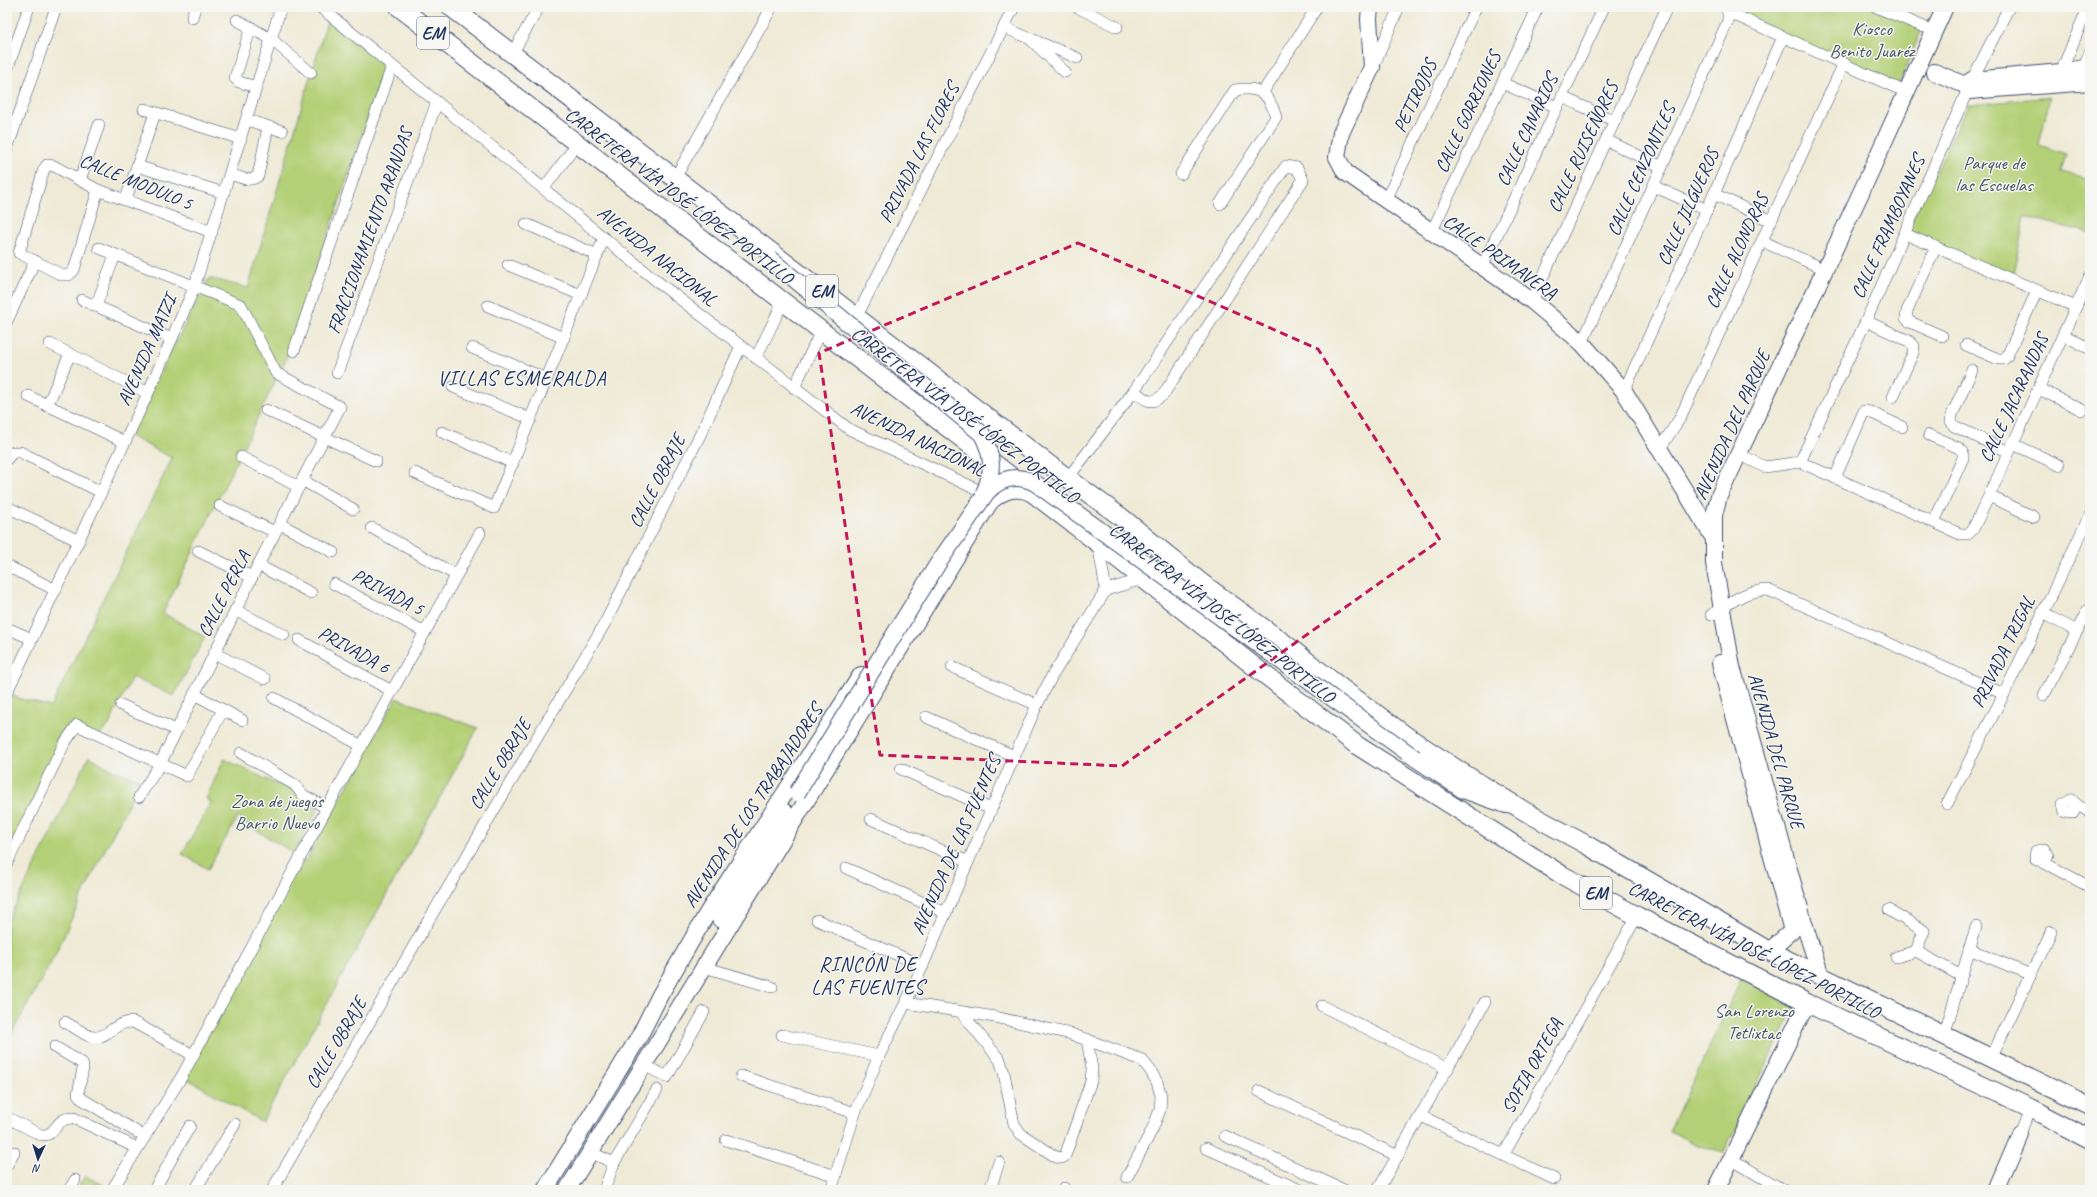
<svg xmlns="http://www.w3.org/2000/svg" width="2097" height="1197" viewBox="0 0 2097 1197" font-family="Caveat,sans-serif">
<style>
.green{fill:#b3d076;stroke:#67806a}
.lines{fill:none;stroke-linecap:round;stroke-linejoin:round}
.street-casing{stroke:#3b4b70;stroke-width:12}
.secondary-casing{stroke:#3b4b70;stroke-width:18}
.primary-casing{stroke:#3b4b70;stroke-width:20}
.street{stroke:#fff;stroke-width:11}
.secondary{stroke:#fff;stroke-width:16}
.primary{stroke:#fff;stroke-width:18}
.secondary-bridge-casing{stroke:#3b4b70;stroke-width:18;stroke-linecap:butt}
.secondary-bridge{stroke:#fff;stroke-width:16}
.marked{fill:none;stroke:#c2185b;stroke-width:3;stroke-dasharray:8 5;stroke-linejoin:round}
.labels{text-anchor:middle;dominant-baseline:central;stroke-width:3;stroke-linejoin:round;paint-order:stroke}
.shield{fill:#f6f6f2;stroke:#5d6b8a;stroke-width:1}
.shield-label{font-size:18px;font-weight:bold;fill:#1b2f5e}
.park-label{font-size:19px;fill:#415764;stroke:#f6f6f2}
.street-label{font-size:19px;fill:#1b2f5e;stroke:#f6f6f2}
.neighbourhood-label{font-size:20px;letter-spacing:1px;fill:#1b2f5e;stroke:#f6f6f2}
</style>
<rect width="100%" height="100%" fill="#f6f6f2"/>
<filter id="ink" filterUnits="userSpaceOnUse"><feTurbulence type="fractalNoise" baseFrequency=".025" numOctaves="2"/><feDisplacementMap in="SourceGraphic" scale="8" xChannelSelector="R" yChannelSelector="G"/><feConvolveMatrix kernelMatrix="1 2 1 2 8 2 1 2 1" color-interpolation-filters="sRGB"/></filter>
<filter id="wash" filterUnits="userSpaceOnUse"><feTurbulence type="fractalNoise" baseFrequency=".012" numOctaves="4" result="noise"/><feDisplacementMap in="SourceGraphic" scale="16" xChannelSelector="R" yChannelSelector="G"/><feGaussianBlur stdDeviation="0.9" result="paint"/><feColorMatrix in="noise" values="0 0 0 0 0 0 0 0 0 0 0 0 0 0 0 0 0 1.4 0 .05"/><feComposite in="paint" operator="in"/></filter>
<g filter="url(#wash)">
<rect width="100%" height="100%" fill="#efead5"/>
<g class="green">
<polygon points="1731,7 1878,7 1923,27 1897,88 1730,10"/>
<polygon points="329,14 387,61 286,359 163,613 205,637 174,696 132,677 109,725 98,737 66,732 7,864 7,695 51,707 172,458 128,435 209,278 248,288"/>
<polygon points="2050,97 2039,145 2066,154 2061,172 2090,179 2090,233 2025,217 2012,279 1905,234 1968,105"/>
<polygon points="396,698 478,728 262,1122 179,1074 299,858 306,861"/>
<polygon points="89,756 113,770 140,780 84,892 55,955 7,1042 7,922"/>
<polygon points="224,759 276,784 292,788 305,802 318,809 294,853 244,823 244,820 238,817 208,869 182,854 211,802 206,799"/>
<polygon points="1742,978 1790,1001 1794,1008 1724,1152 1700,1146 1669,1131"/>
<polygon points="85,1176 104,1185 101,1190 76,1190"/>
</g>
</g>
<g filter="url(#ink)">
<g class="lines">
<g class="street-casing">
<g id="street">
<polyline points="320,7 663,286 849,429 991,496"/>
<polyline points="1077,7 1117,27"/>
<polyline points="1527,7 1536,11"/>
<polyline points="1725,7 1728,12 1897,88"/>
<polyline points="1876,7 1924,27"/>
<polyline points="192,18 195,7"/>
<polyline points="237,20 271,39 311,73"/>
<polyline points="251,27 235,78 239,82 257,87"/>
<path d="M1004 27C1028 39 1053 47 1077 58"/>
<polyline points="1031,40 1065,72"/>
<polyline points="512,54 539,7"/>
<polyline points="1374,65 1399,7"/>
<polyline points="2084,68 2090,52"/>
<polyline points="7,70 29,7"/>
<polyline points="2061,72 2088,7"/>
<polyline points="1502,83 1557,107"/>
<polyline points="1263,92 1317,7"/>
<polyline points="1562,97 1615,121"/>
<polyline points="144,109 241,139"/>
<polyline points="247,120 282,131"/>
<polyline points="1606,140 1662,167"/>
<polyline points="7,149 56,7"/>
<polyline points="137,166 224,193"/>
<path d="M230 174C240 177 249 183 258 176L268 127"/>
<path d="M1181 174 1235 90C1260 86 1269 93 1276 117L1220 204"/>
<polyline points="675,178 772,7"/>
<polyline points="80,180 99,125"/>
<polyline points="1653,186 1707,210"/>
<polyline points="544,188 577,144"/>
<polyline points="98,190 74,270 69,275 62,275 19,253 44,169 47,165 54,166 98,190 212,232"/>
<polyline points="1714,194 1771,221"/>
<polyline points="126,199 155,113"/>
<polyline points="1386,200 1476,7"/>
<polyline points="526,224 597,255"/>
<polyline points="1431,233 1538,7"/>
<polyline points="1905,234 2076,307"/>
<polyline points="1762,241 1815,265"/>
<polyline points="1936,247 1907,311 1906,318 1910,322 1942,336"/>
<polyline points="99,248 241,305 276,373 340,407 252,577 160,764 139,797"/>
<polyline points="508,265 581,295"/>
<polyline points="1482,267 1604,7"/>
<polyline points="82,300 172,339"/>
<polyline points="1532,301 1667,7"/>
<polyline points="96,306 115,255"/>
<polyline points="488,306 564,338"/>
<polyline points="857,316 1014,7"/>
<polyline points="7,321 35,261"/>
<polyline points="1866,321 1909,341 1914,346 1913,353 1893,397"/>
<polyline points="2064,335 2090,349"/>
<polyline points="1582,343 1728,21 1728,12"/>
<polyline points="50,344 148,393"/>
<polyline points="1966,345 1998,359 2004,359 2007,356 2037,291"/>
<polyline points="472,348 547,379"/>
<polyline points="294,351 392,66"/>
<polyline points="756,358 783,302"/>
<polyline points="1972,370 1952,415 1951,421 1954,426 2009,452"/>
<polyline points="337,373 437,102"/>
<polyline points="453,387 531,419"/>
<polyline points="794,388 821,331"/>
<polyline points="2039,389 2082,410"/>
<polyline points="1624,391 1714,194 1783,37"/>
<polyline points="28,396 125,442"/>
<polyline points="47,406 70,354"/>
<polyline points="266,410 376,461"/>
<polyline points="442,432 513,463"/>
<polyline points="1929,435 1959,448 1963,452 1963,458 1934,522"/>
<polyline points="2013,444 2059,465"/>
<polyline points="1659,450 1680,418 1844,63"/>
<polyline points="1739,454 1765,467 1800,462 1960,534 1968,534 1973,529 1989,496 2090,276"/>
<polyline points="241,457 299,487"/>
<polyline points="7,459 13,452 20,452 101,492"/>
<polyline points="1800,462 1866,321 1972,80 2009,7"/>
<polyline points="415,473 494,508 604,238"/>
<path d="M1068 478 1134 391C1146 400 1150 406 1163 395L1303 180 1297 168 1286 166 1134 391"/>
<polyline points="1835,478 1864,411 1870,412 1902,427"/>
<polyline points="302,480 353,509"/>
<polyline points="1989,496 2034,517"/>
<polyline points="220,506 275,532"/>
<polyline points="7,507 79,541"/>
<polyline points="280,524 333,552"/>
<polyline points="372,528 456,575"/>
<polyline points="198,551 252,577"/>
<polyline points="258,565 311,593"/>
<polyline points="7,566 56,590"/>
<polyline points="334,584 425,632"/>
<polyline points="1106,590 1143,579"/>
<polyline points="235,610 284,635"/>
<polyline points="2042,613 2077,631 2044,695"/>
<path d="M1711 615C1733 602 1742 591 1768 590L2004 694"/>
<polyline points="7,628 32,639"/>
<polyline points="2077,631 2087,611"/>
<polyline points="299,640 392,691"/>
<polyline points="214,653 265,679"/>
<polyline points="952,667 1037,705"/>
<polyline points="7,668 17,672"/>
<polyline points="7,692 148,393 194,288 281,7"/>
<polyline points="194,694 242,720"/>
<polyline points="274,698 362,746"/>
<polyline points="121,705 176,730"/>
<polyline points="926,717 1014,756"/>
<polyline points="241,753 295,785 303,795 327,808"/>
<polyline points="901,769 991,809"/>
<polyline points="1947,804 2004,694 2090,515"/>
<polyline points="2077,805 2073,813 2065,812 2063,804 2071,799 2077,805 2090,812"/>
<polyline points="871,819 968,862"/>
<polyline points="2044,862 2048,856 2044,849 2036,851 2035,858 2090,887"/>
<polyline points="7,863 64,744 77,725 187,776 223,710"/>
<polyline points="846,868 946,913"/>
<polyline points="1889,910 1924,931 1916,951"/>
<polyline points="817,920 923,966"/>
<polyline points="1969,949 2031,975"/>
<polyline points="1896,957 1916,951 1961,976"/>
<polyline points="704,967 772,987"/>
<polyline points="906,1003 995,1017 1071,1034 1142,1060 1150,1070 1157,1082 1161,1096 1160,1110 1152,1130 1127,1177"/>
<polyline points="1322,1006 1448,1069"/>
<polyline points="961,1012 1000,1060 1004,1073 1014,1124 1021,1134 1056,1157 1062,1158 1065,1156 1091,1081 1092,1069 1087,1039"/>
<path d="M65 1022C72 1026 80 1031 87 1035 106 1044 112 1021 133 1022L193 1055"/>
<polyline points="782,1035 879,1056"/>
<polyline points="1944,1036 1976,927"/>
<polyline points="55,1047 82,1063 83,1068 78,1094 82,1099 145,1137"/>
<polyline points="1991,1058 2051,932"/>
<polyline points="644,1065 667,1077 704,1012"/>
<polyline points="741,1076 855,1113"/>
<polyline points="1259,1091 1398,1156"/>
<polyline points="1421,1116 1554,1179"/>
<path d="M10 1119 41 1135C59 1136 53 1117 74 1118L137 1148"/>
<polyline points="2020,1134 2030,1108"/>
<polyline points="1225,1136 1344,1190"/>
<polyline points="726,1140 836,1176"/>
<polyline points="1206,1148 1300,1190"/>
<polyline points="590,1152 614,1163"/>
<polyline points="1504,1154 1637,916"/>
<polyline points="1731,1159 1783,1190"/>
<polyline points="7,1165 14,1152"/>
<polyline points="69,1190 75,1180"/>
<polyline points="112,1190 182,1076 327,808 480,533"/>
<polyline points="154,1190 190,1126"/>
<polyline points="195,1190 235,1124"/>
<polyline points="272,1190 427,923 605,623 701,433 741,346"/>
<polyline points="604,1190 614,1163 657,1090"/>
<polyline points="831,1190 855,1113 879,1056 911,992 1037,705 1052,676 1106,590 1098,543"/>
<polyline points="990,1190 999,1162"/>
<polyline points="1064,1190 1064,1188"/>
<polyline points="1378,1190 1485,1002"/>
</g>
</g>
<g class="secondary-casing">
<g id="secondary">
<polyline points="1370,7 1369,19 1372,67 1341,133 1337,157 1345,172 1532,301 1582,343 1624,391 1713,537"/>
<polyline points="1934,72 1965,85 1969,91 2090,82"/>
<polyline points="1965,85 1972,80 2061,72 2090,67"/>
<polyline points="1720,663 1792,931 1769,951"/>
<polyline points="1415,758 1463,790 1506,805"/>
<polyline points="720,919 785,812"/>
<polyline points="1821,976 1806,930 1732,667 1714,563 1714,515 1719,496 1864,186 1945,7"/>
<polyline points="545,1190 639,1037 660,995 708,912 861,675"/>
<path d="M567 1190 990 502C1003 490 1017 485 1033 494"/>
<polyline points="1716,1190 1807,1003"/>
<polyline points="1996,1190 2020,1134"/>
</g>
</g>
<g class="primary-casing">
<g id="primary">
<polyline points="399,7 1098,543 1260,671 1358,746 1562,875 1637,916 1807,1003 2030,1108 2090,1139"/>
<polyline points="451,7 1047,463 1121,517 1199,581 1284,643 1344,690 1405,735 1466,775 1526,812 1585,844 1769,951 2090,1106"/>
</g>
</g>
<use href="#street" class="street"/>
<use href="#secondary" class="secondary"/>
<use href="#primary" class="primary"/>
<g class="secondary-bridge-casing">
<g id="secondary-bridge">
<path d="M770 259 982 434C993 455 994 471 984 493"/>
<path d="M797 793 937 565 987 492C1001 477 1018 474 1035 483L1415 758"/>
</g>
</g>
<use href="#secondary-bridge" class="secondary-bridge"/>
</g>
</g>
<path class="marked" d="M1078 243 1318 349 1440 540 1122 766 880 755 819 353Z"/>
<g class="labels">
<g class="shield">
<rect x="417" y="17" width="32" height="32" rx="3"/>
<rect x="806" y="275" width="32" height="32" rx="3"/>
<rect x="1580" y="877" width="32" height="32" rx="3"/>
</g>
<g class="shield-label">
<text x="433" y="33">EM</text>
<text x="822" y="291">EM</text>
<text x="1596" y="893">EM</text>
</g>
<g class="park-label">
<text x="1872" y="29">Kiosco<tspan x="1872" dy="22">Benito Juaréz</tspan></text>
<text x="1994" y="163">Parque de<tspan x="1994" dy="22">las Escuelas</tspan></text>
<text x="277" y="801">Zona de juegos<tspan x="277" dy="22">Barrio Nuevo</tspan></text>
<text x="1754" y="1011">San Lorenzo<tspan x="1754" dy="22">Tetlixtac</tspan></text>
</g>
<g class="street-label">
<text transform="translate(1415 96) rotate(-65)">PETIROJOS</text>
<text transform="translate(1468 112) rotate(-65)">CALLE GORRIONES</text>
<text transform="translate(1527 130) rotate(-65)">CALLE CANARIOS</text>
<text transform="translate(1583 147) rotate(-65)">CALLE RUISEÑORES</text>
<text transform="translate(919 153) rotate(-63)">PRIVADA LAS FLORES</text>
<text transform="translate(1641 170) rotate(-66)">CALLE CENZONTLES</text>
<text transform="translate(136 182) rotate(22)">CALLE MODULO 5</text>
<text transform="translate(679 196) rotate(37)">CARRETERA VÍA JOSÉ LÓPEZ PORTILLO</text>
<text transform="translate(1688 207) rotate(-66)">CALLE JILGUEROS</text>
<text transform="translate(1888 227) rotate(-66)">CALLE FRAMBOYANES</text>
<text transform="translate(370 231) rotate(-70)">FRACCIONAMIENTO ARANDAS</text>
<text transform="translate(1737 251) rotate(-65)">CALLE ALONDRAS</text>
<text transform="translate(657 256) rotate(39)">AVENIDA NACIONAL</text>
<text transform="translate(1500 257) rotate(35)">CALLE PRIMAVERA</text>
<text transform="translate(147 350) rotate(-66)">AVENIDA MATZI</text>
<text transform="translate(2014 398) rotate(-65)">CALLE JACARANDAS</text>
<text transform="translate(965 415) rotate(37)">CARRETERA VÍA JOSÉ LÓPEZ PORTILLO</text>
<text transform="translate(1732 425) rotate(-66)">AVENIDA DEL PARQUE</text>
<text transform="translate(918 439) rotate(26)">AVENIDA NACIONAL</text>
<text transform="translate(657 481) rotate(-63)">CALLE OBRAJE</text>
<text transform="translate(388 592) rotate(28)">PRIVADA 5</text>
<text transform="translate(224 594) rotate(-63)">CALLE PERLA</text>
<text transform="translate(1222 613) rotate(38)">CARRETERA VÍA JOSÉ LÓPEZ PORTILLO</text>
<text transform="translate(354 650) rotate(29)">PRIVADA 6</text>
<text transform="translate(2003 652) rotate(-64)">PRIVADA TRIGAL</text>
<text transform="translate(1776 751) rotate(74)">AVENIDA DEL PARQUE</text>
<text transform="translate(500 764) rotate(-59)">CALLE OBRAJE</text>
<text transform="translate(753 806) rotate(-57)">AVENIDA DE LOS TRABAJADORES</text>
<text transform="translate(956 845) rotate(-66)">AVENIDA DE LAS FUENTES</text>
<text transform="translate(1754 950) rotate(27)">CARRETERA VÍA JOSÉ LÓPEZ PORTILLO</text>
<text transform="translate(336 1043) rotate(-60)">CALLE OBRAJE</text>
<text transform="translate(1532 1066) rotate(-61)">SOFIA ORTEGA</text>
</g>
<g class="neighbourhood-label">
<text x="522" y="378">VILLAS ESMERALDA</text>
<text x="868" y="964">RINCÓN DE<tspan x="868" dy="23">LAS FUENTES</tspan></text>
</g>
</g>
<rect width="2097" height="1197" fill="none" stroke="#f6f6f2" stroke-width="24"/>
<g transform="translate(38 1159) rotate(184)" stroke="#f6f6f2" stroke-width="3" paint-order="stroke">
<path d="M0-3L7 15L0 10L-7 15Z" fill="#1b2f5e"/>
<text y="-6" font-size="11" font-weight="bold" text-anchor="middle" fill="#1b2f5e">N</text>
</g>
</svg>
